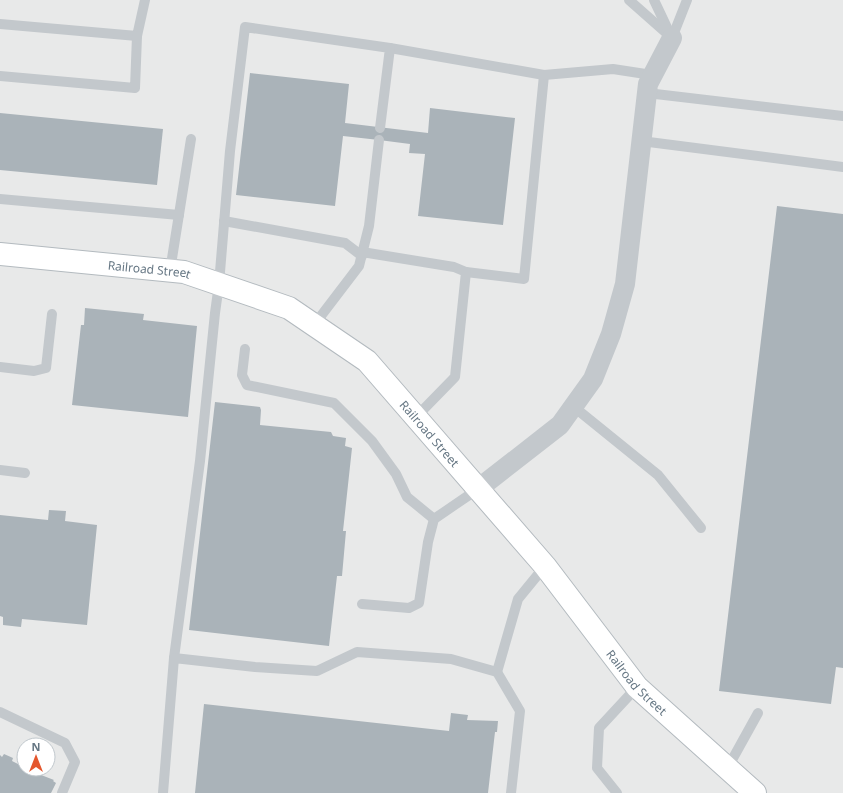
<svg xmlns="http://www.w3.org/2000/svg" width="843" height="793" viewBox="0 0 843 793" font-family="'Noto Sans',sans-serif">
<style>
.built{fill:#e8e9e9;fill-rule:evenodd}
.building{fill:#aab3b9}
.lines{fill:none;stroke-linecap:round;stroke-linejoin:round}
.secondary-casing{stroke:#b3babf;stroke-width:24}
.lane{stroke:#c3c8cc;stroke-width:10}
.street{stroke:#c3c8cc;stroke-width:20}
.secondary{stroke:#fff;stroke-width:22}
.labels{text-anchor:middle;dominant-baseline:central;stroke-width:4;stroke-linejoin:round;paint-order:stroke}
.street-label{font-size:12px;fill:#657683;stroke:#fff}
</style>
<rect width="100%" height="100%" fill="#fafaf8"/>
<path class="built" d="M0 0H843V793H0ZM24 745H48V769H24Z"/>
<g class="building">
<polygon points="250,73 349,84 345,123 428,133 430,108 515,118 503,225 418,216 425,154 409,153 410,144 379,140 343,136 335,206 236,195"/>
<polygon points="0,113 163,129 157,185 0,170"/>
<polygon points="777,206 843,214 843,668 836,667 831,704 719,691"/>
<polygon points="85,308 144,314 143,320 197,326 188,417 72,405 81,325 84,325"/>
<polygon points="215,402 260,407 261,410 260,425 331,432 333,436 346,438 345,446 352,448 343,531 346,531 342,576 337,576 329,646 189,630"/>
<polygon points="49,510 66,511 65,521 97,525 87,625 22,619 21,627 3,625 3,617 0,616 0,515 48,520"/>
<polygon points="204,704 449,731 451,713 468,715 467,720 498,721 497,732 495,732 488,793 195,793"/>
<polygon points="4,754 13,758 12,761 24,767 24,769 33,769 37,771 36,773 54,780 53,781 56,783 51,793 0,793 0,755 2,757"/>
</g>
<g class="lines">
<g class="secondary-casing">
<g id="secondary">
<path id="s1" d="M0 254 184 272 289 308 367 361 545 566 637 687 755 793"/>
</g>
</g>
<g class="lane">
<polyline points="629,0 672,38"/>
<polyline points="654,0 670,34"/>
<polyline points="0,24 137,36 145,0"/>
<polyline points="672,38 687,0"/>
<polyline points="390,48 544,75 524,279 466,272"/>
<polyline points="544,75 613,69 652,75"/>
<polyline points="0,76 135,88 137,36"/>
<polyline points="647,93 843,116"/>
<polyline points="641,141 843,167"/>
<polyline points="0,199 179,215"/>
<polyline points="224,221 345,243 362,256"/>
<polyline points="362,252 454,267 466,272 455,377 416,417"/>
<polyline points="170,271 191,139"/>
<polyline points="314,325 359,266 369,226 379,140"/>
<polyline points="245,349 242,375 247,385 334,403 372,441 396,474 407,497 434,519"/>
<polyline points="0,367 34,371 46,368 52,314"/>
<polyline points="574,407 658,475 701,528"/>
<polyline points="0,470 25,473"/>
<polyline points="362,604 409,608 419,603 428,542 434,519 478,489"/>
<polyline points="174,658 200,461 215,313 219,284 230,151 245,27 390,48 380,128"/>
<polyline points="497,672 520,711 511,793"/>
<polyline points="0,712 65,743 75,762 62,793"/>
<polyline points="727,769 758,713"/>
<polyline points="163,793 174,658 255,667 317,671 357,652 451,659 497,672 518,599 545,566"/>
<polyline points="617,793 597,768 599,728 637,687"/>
</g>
<polyline class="street" points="478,489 560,425 593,379 611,334 625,284 648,84 672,38"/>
<use href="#secondary" class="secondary"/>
</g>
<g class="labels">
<g class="street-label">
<text stroke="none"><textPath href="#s1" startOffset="150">Railroad Street</textPath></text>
<text stroke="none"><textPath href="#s1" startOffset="486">Railroad Street</textPath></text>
<text stroke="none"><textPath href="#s1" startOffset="810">Railroad Street</textPath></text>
</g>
</g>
<g transform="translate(36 757)"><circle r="19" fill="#ffffff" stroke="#c1c8cd"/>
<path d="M0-3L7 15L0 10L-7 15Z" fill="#e4572e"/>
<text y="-6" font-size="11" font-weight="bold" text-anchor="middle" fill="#657683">N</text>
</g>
</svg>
